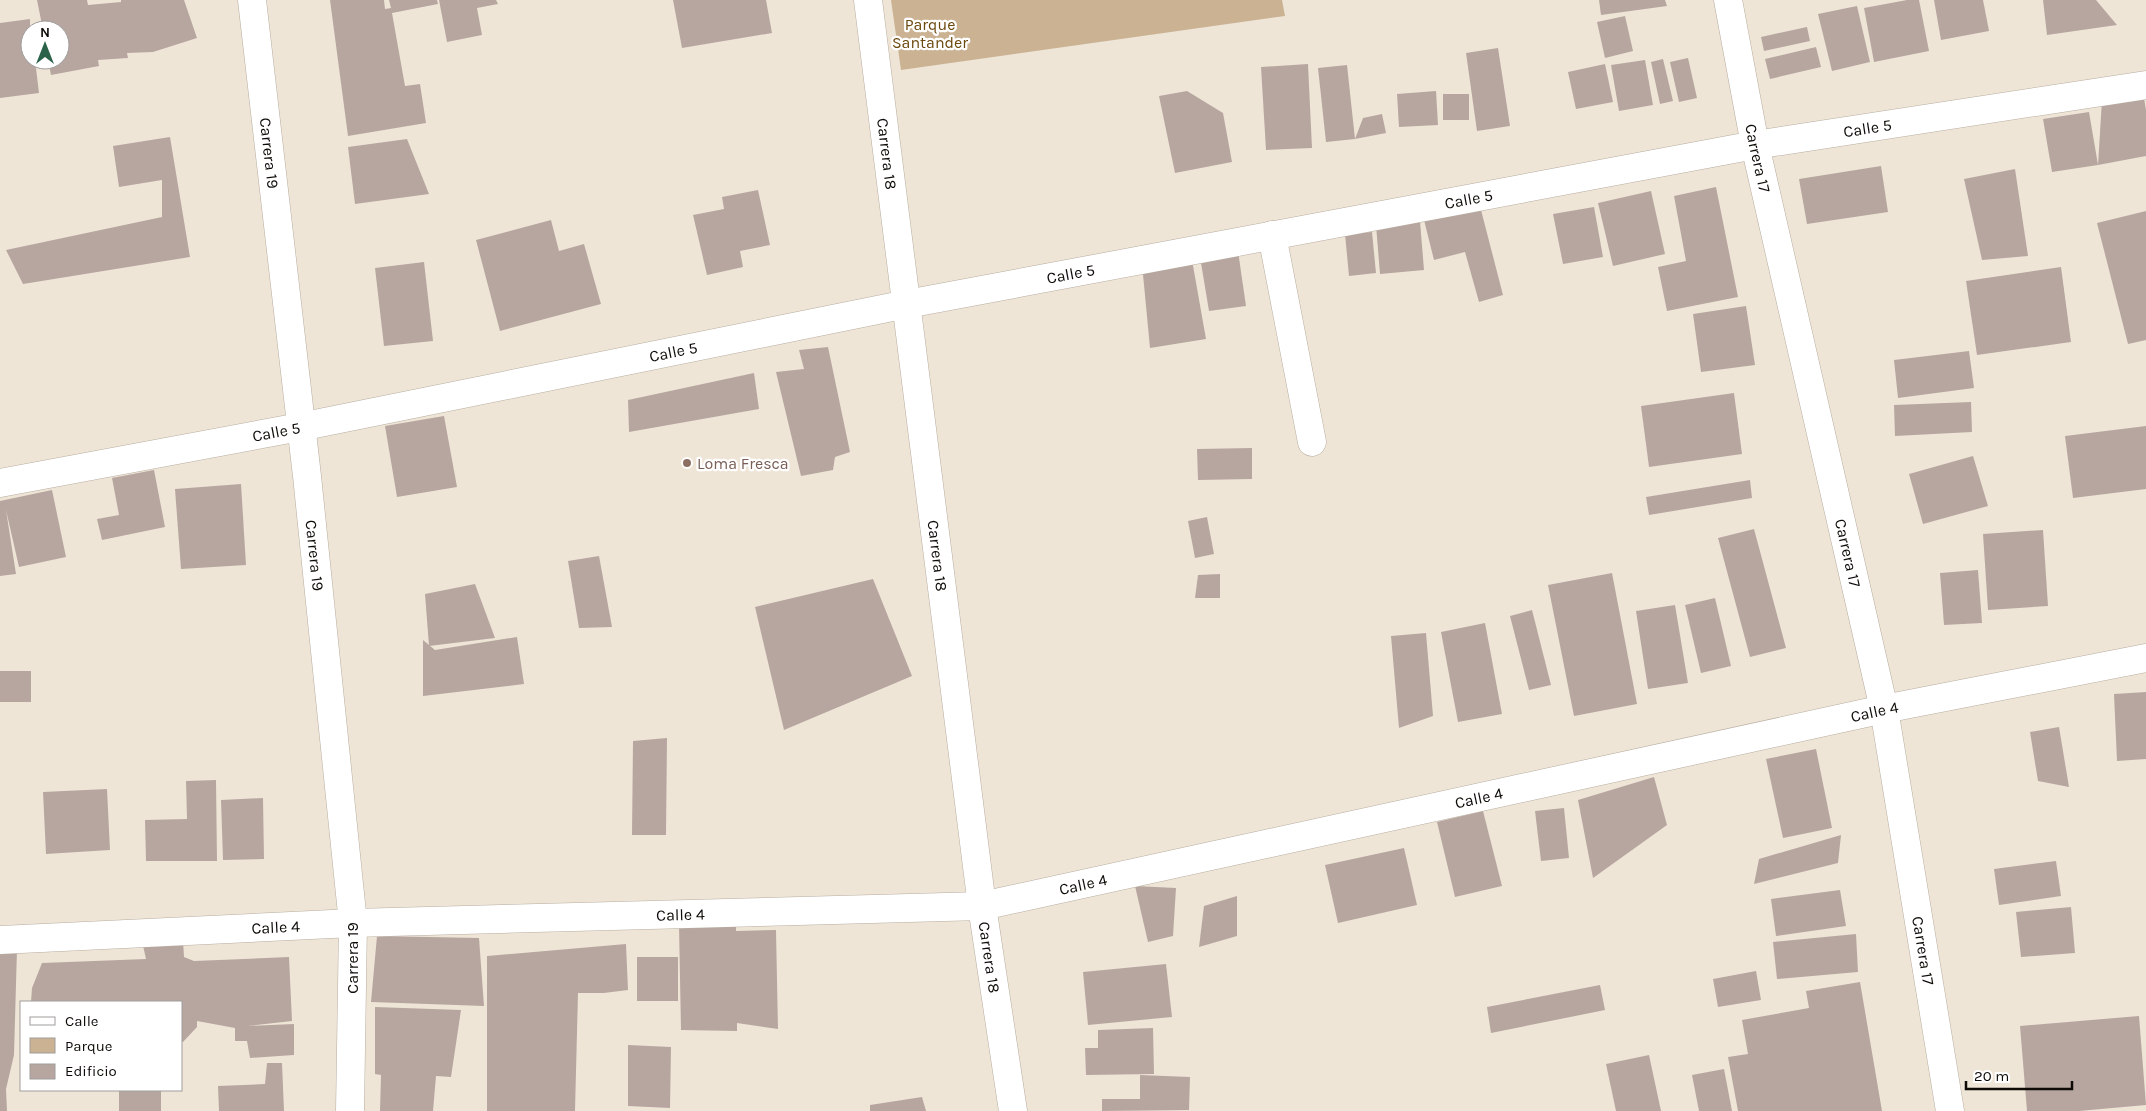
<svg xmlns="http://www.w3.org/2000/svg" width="2146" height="1111" viewBox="0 0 2146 1111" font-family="Karla,sans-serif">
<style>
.green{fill:#cab293}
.building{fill:#b7a6a0}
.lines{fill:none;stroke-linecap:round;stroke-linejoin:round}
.minor-casing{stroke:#b7ada0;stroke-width:29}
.minor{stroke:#fff;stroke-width:28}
.education-dot{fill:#8d6e63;stroke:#fff;stroke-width:2}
.labels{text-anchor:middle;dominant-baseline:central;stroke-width:4.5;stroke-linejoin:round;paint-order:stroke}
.park-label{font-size:16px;fill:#6b480d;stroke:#fff}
.street-label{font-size:16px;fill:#0e0b07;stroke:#fff}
.education-label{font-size:16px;fill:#785e54;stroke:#fff;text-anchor:start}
</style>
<rect width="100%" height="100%" fill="#efe5d7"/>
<polygon class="green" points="891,0 1282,0 1285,16 901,70"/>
<g class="building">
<polygon points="37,0 87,0 88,5 121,2 121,0 184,0 197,38 153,52 127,53 128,58 98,60 99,66 51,75 48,60 60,60 60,30 43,30"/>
<polygon points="330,0 384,0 385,9 391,8 389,0 437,0 438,4 392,13 405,86 420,84 426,123 348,136"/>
<polygon points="439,0 496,0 498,4 477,8 482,35 447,42"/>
<polygon points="673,0 766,0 772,33 682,48"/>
<polygon points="1599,0 1665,0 1667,6 1601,15"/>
<polygon points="1907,0 1919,0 1929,51 1874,62 1864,8"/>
<polygon points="1934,0 1983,0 1989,31 1941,40"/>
<polygon points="2043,0 2096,0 2117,25 2047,35"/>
<polygon points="1857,6 1870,62 1832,71 1818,14"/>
<polygon points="1625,16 1633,51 1605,58 1597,22"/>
<polygon points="30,19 30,60 35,60 39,93 0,98 0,23"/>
<polygon points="1807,27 1810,41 1764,51 1761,37"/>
<polygon points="1816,47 1821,67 1770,79 1765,59"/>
<polygon points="1498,48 1510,126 1477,131 1466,53"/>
<polygon points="1688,58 1697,98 1679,102 1670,62"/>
<polygon points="1663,59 1673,101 1660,104 1651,62"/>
<polygon points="1645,60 1653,105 1619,111 1611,65"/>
<polygon points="1308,64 1312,148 1266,150 1261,67"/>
<polygon points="1605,64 1613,102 1576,109 1568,72"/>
<polygon points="1347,65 1355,139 1326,142 1318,68"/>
<polygon points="1187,91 1223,113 1232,162 1175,173 1159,96"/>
<polygon points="1436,91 1438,125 1399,127 1397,94"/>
<polygon points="2143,92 2146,110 2146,156 2098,165 2102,100"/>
<rect x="1443" y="94" width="26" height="26"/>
<polygon points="2089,112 2098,165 2052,172 2043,119"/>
<polygon points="1382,114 1386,133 1355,139 1363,118"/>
<polygon points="170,137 190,257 23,284 6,250 162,217 162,180 119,187 113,146"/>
<polygon points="407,139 429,194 355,204 348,147"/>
<polygon points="1881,166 1888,212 1807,224 1799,179"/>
<polygon points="2015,169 2028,256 1982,260 1964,179"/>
<polygon points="1716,187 1738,297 1667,311 1658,267 1686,261 1674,196"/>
<polygon points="758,190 770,245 740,251 743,267 707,275 693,215 724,209 722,197"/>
<polygon points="1651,191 1665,254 1613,266 1598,203"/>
<polygon points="1480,206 1503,295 1479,302 1465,252 1434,260 1424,220"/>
<polygon points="1594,207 1603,257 1563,264 1553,214"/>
<polygon points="2146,211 2146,340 2128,344 2097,223"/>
<polygon points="551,220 559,251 584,244 601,304 500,331 476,240"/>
<polygon points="1420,221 1424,270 1380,274 1376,225"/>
<polygon points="1372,232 1376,273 1349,276 1345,234"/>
<polygon points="1238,251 1246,306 1209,311 1200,257"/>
<polygon points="1192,260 1206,339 1150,348 1142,264"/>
<polygon points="424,262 433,341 384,346 375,268"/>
<polygon points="2061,267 2071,342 1977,355 1966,281"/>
<polygon points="1746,306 1755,365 1701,372 1693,314"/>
<polygon points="828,347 850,452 835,457 833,470 801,476 776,372 804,369 799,350"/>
<polygon points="1969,351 1974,388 1898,398 1894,360"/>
<polygon points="754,373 759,409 629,432 628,400"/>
<polygon points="1734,393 1742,454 1649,467 1641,406"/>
<polygon points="1971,402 1972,432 1895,436 1894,405"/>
<polygon points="444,416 457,487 397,497 385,426"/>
<polygon points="2146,426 2146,489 2073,498 2065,436"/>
<polygon points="1252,448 1252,479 1198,480 1197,449"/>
<polygon points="1973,456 1988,506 1923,524 1909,474"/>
<polygon points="154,470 165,527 102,540 97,519 119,515 112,478"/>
<polygon points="1750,480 1752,498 1649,515 1646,497"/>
<polygon points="241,484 246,565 181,569 175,489"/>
<polygon points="52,490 66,557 19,567 6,510 16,574 0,576 0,501"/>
<polygon points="1207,517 1214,554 1195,558 1188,521"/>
<polygon points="1754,529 1786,648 1750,657 1718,538"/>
<polygon points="2043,530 2048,606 1988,610 1983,534"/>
<polygon points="599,556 612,627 579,628 568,561"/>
<polygon points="1978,570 1982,623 1944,625 1940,573"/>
<polygon points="1612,573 1637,704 1574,716 1548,585"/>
<polygon points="1220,574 1220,598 1195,598 1198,575"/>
<polygon points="873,579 912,676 784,730 755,607"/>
<polygon points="475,584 495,638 429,646 425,594"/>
<polygon points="1715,598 1731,666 1701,673 1685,605"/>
<polygon points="1675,605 1688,683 1648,689 1636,611"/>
<polygon points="1532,610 1551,685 1529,690 1510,616"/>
<polygon points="1485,623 1502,714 1458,722 1441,632"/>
<polygon points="1426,633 1433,716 1399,728 1391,636"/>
<polygon points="517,637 524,684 423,696 423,640 435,650"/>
<rect x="0" y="671" width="31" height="31"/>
<polygon points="2146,692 2146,759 2117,761 2114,694"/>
<polygon points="2059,727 2069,787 2038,781 2030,732"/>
<polygon points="667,738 666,835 632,835 633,741"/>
<polygon points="1816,749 1832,828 1783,838 1766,759"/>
<polygon points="1654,777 1667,825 1593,878 1578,800"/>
<polygon points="216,780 217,861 146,861 145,820 187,819 186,781"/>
<polygon points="107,789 110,850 46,854 43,792"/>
<polygon points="263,798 264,859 223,860 221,800"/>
<polygon points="1564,808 1569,858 1541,861 1535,811"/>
<polygon points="1483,811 1502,886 1455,897 1437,822"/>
<polygon points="1841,835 1838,863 1754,884 1759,859"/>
<polygon points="1404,848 1417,905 1338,923 1325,865"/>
<polygon points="2056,861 2061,896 1999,905 1994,869"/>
<polygon points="1135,886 1176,888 1173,936 1148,942"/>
<polygon points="1840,890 1846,926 1776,936 1771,899"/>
<polygon points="1237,896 1237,936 1199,947 1204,906"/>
<polygon points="2071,907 2075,953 2021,957 2016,912"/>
<polygon points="679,926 736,927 736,931 776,930 778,1029 737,1023 737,1031 681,1030"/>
<polygon points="1856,934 1858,972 1777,979 1773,942"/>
<polygon points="377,936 479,938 484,1006 371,1002"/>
<polygon points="183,940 184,957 194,961 289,957 292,1021 247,1026 294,1024 294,1055 250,1058 247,1041 235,1041 235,1028 197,1021 197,1027 183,1042 181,1042 181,1002 31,1002 32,988 42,963 146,959 142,941"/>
<polygon points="626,944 628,990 604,993 578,993 575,1111 487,1111 487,956"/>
<polygon points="0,949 17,949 14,1055 6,1089 7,1111 0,1111"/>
<rect x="637" y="957" width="41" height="44"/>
<polygon points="1166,964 1172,1017 1088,1025 1083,972"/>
<polygon points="1756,971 1761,1000 1718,1007 1713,979"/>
<polygon points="1860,982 1882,1111 1738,1111 1728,1057 1748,1054 1742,1020 1809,1008 1806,991"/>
<polygon points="1600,985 1605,1010 1491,1033 1487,1007"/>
<polygon points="375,1007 461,1010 451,1077 436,1076 433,1111 380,1111 381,1075 375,1074"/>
<polygon points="2139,1016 2146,1105 2079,1111 2027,1111 2020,1026"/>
<polygon points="1153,1028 1154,1074 1086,1075 1085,1048 1098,1048 1098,1030"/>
<polygon points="628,1045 671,1047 670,1108 628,1106"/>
<polygon points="1649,1055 1661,1111 1616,1111 1606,1064"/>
<polygon points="267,1063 282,1063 284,1111 219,1111 218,1086 265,1084"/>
<polygon points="1724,1069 1732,1111 1699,1111 1692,1075"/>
<polygon points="1140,1075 1190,1077 1189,1110 1102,1111 1102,1099 1140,1099"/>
<rect x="119" y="1090" width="42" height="21"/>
<polygon points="922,1097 926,1111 870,1111 870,1105"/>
</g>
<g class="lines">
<g class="minor-casing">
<g id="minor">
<path id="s1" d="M252 0 307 476 353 923 350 1111"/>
<path id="s2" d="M868 0 982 906 1013 1111"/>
<path id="s3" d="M1728 0 1755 145 1884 709 1950 1111"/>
<polyline points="1272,235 1312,442"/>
<path id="s4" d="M0 483 300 427 907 304 1755 145 2146 85"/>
<path id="s5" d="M0 940 353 923 982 906 1884 709 2146 658"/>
</g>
</g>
<use href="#minor" class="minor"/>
</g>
<circle class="education-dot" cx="687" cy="463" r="5"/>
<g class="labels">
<g class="park-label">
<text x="930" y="24">Parque<tspan x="930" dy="18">Santander</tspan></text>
</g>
<g class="street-label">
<text stroke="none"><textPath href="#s4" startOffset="1901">Calle 5</textPath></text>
<text stroke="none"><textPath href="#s1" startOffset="154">Carrera 19</textPath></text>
<text stroke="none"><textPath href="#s2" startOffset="155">Carrera 18</textPath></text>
<text stroke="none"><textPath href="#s3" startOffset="161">Carrera 17</textPath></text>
<text stroke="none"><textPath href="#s4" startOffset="1496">Calle 5</textPath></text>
<text stroke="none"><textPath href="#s4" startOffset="1091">Calle 5</textPath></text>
<text stroke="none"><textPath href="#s4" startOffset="686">Calle 5</textPath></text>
<text stroke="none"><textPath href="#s4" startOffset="281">Calle 5</textPath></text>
<text stroke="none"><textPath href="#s3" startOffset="566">Carrera 17</textPath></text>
<text stroke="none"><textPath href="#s1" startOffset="559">Carrera 19</textPath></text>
<text stroke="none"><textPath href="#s2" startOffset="560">Carrera 18</textPath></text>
<text stroke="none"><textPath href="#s5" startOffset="1896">Calle 4</textPath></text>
<text stroke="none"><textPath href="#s5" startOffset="1491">Calle 4</textPath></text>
<text stroke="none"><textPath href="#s5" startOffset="1086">Calle 4</textPath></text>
<text stroke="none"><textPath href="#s5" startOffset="681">Calle 4</textPath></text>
<text stroke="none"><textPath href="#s5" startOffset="276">Calle 4</textPath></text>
<text stroke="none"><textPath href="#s3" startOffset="971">Carrera 17</textPath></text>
<text transform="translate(352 958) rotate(-90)">Carrera 19</text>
<text stroke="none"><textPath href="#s2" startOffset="965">Carrera 18</textPath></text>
</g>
<g class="education-label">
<text x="697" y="463">Loma Fresca</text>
</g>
</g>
<rect x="20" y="1001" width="162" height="90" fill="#ffffff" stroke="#9f9d9c"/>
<rect x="30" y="1017" width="25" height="8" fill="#ffffff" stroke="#9f9d9c"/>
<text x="65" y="1026" font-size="15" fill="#0e0b07">Calle</text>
<rect x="30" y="1038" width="25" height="15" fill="#cab293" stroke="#9f9d9c"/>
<text x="65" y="1051" font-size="15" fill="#0e0b07">Parque</text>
<rect x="30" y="1064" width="25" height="15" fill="#b7a6a0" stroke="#9f9d9c"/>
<text x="65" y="1076" font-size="15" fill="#0e0b07">Edificio</text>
<g transform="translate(45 45)"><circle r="24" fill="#ffffff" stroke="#9f9d9c"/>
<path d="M0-4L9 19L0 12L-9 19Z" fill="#2b634a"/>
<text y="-8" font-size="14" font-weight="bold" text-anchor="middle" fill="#0e0b07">N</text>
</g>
<path d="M1966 1081v8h106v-8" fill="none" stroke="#0e0b07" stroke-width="2.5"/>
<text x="1974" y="1081" font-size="15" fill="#0e0b07" stroke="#ffffff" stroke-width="4" paint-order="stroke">20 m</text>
</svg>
